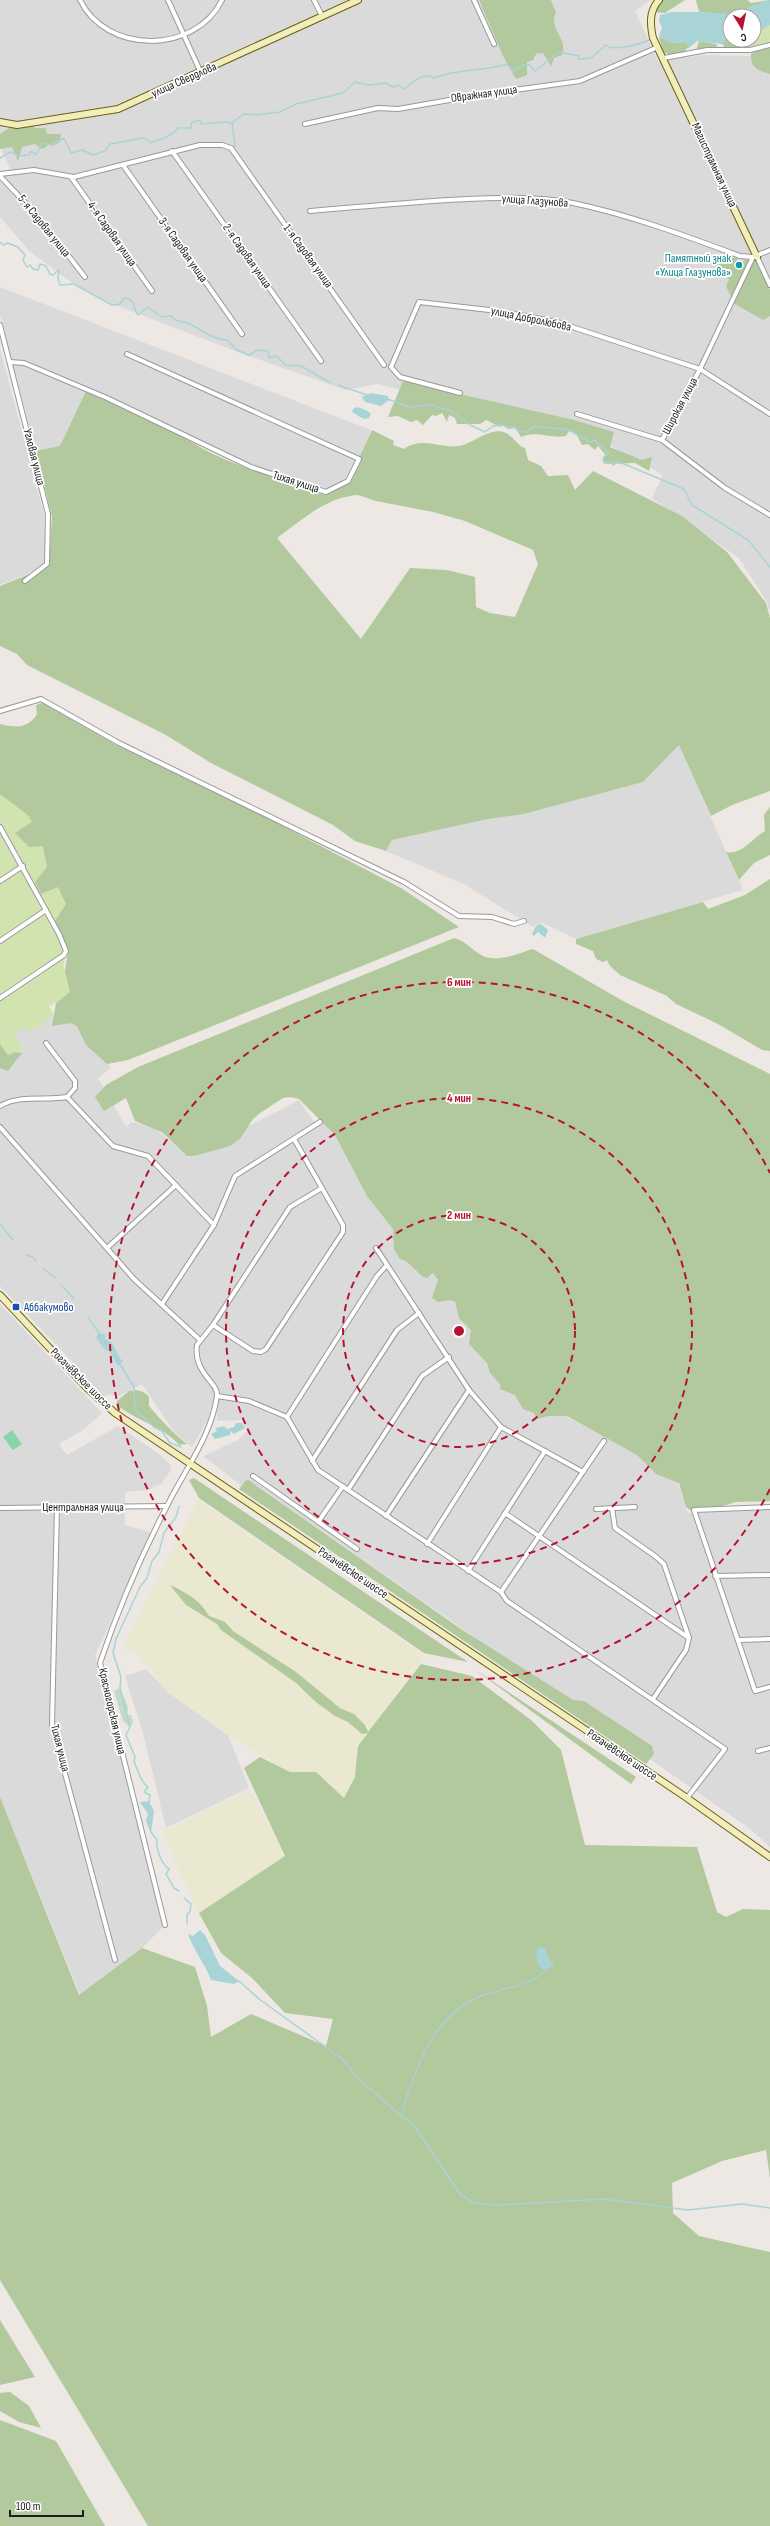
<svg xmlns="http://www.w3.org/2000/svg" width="770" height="2526" viewBox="0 0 770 2526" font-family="'Sofia Sans Condensed',sans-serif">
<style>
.residential{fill:#dbdada}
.farmland{fill:#eae8d0}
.grass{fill:#d1e3ae}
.forest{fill:#b1c99c;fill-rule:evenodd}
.wetland{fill:#c2dacb}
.pitch{fill:#88d5aa}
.water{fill:#a8d4d7}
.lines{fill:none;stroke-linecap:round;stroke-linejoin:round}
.stream{stroke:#a8d4d7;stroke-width:1.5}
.street-casing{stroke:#9a9a9a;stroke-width:6}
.secondary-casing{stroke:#69630f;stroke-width:8}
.street{stroke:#fff;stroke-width:4}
.secondary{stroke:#f3ecbc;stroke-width:6}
.ring{fill:none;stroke:#b71330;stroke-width:2;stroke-dasharray:7 5}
.culture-dot{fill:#0f9aa8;stroke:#fff;stroke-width:1.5}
.transit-dot{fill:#1a4fb4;stroke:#fff;stroke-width:1.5}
.labels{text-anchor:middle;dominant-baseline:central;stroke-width:3.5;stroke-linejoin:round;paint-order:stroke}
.street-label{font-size:12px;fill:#1d1d1d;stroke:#fff}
.culture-label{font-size:12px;fill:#0d838f;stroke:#fff;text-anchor:end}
.transit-label{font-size:12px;fill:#164399;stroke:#fff;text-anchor:start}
.centre{fill:#b71330;stroke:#fff;stroke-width:2}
.ring-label{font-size:12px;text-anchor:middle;font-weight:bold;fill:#b71330;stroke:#fff;stroke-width:3.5;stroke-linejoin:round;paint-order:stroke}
</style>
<rect width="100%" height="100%" fill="#ede8e3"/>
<g class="residential">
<polygon points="0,0 651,0 635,11 658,61 702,55 749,56 770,50 770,611 767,602 739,558 652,498 663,475 571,423 429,397 377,384 346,390 243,354 115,305 75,285 29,251 0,217 0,171 10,169 0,147"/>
<polygon points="0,287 371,430 359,459 348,481 326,492 251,467 87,389 60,446 36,451 0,315"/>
<polygon points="0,349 44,514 46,561 36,570 0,585"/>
<polygon points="679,745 743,890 576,939 542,923 533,927 464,884 386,851 392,840 488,819 524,814 643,782"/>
<polygon points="53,1015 77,1021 111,1068 98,1078 126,1127 131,1122 154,1127 189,1157 299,1100 314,1122 324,1117 388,1222 424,1261 505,1372 567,1417 674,1471 688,1513 770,1507 770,1847 749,1828 247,1479 242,1486 203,1456 238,1440 247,1431 243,1420 217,1421 217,1413 211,1408 208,1419 192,1447 174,1432 142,1384 119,1396 108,1394 105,1397 87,1381 68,1357 0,1286 0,1068 11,1068 21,1053 15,1052 23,1048 13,1033 25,1026 30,1033"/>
<polygon points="0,1304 102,1413 83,1430 59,1444 67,1455 118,1426 159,1454 169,1463 171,1470 161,1484 148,1490 125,1492 125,1525 152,1533 95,1655 104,1695 165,1925 142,1948 80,1995 0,1797"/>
<polygon points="146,1669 169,1693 228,1735 249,1788 166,1828 143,1733 125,1676"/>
</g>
<g class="farmland">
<polygon points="198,1500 425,1656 358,1746 355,1777 344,1799 316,1772 290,1772 236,1741 169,1693 136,1654 123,1647"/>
<polygon points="250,1790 285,1856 199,1913 162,1833"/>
</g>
<g class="grass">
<polygon points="770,25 770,43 743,48 743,40 754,40 754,35"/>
<polygon points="13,782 95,928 71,942 63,965 72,993 49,1006 53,1015 30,1033 25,1027 13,1033 23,1049 8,1055 0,1044 0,789"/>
</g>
<g class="forest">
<path d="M479 0H551L556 13C547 27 569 40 562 55L554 58 551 66 543 53 538 54 537 52 533 60 527 62V75L516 79 503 56Z"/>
<polygon points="662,0 685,0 665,13 654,12"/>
<polygon points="696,0 747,0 751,3 770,0 770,1 732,15 699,12"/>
<polygon points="659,37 673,43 685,42 690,47 686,49 685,53 668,56 667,53 663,53"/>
<polygon points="726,39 743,40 743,48 723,49 724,45 721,44"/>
<polygon points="699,41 716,44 718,48 696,51"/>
<path d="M770 48V74C759 71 750 68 751 54L754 51Z"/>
<polygon points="28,123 35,128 46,128 47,134 61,134 60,142 52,146 50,144 42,149 35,144 22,147 18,161 12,147 0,149 0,134 15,124"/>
<polygon points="719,254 738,259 736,268 741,269 744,260 750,260 732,299 726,286 729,279 717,268"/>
<polygon points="756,260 770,290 770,316 763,320 733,303 753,262"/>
<path d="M403 381 574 420 614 432 610 447 642 460 652 457 649 471 635 463 607 464 603 460 605 454 598 446 595 450 588 444 582 445 577 435 569 431 566 436C551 439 536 430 521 437L516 428 509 429 503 425 500 427 486 420 480 424H457L455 418 449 415 447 422 442 413 436 416 432 415 423 425 417 420 411 422 398 416 388 417Z"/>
<path d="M86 391 180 434C217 463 281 479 326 495L347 484 372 430 394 441 393 445 404 449C423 436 439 449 460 446 474 443 491 426 506 433 514 437 517 445 525 448L528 460 541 466 548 476 568 475 575 490 593 471 682 516 727 552 766 603 770 618V791L732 805 711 816 679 745 643 782 524 814 488 819 392 840 386 851 355 841 333 825 211 763 166 735 27 665 17 654 0 646V586L49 566 52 517 36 451 60 446ZM358 495 376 501 433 512 465 521 533 550 538 564 515 617 490 613 476 607 475 577 447 570 410 568 361 639 277 538C302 520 326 497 358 495Z"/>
<path d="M45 702 116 745 229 798 401 888 459 927 128 1060 107 1064 86 1045 77 1026 70 1023 52 1026 56 1003 70 992 65 971 68 951 55 921 66 904 58 887 41 894 35 882 47 867 43 846 29 847 15 833 32 822 29 816 0 794V724C15 728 28 729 37 714L36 705Z"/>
<path d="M770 807V855L754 863 739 880 726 852C741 856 753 838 765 831L764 815Z"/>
<polygon points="770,879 770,1051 762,1050 718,1024 676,1004 667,996 620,975 610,966 607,960 603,962 596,959 593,951 576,944 576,939 703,902 708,909 745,895"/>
<path d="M454 938C464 940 470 948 478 953 493 965 516 954 533 949L623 1001 770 1074V1501L736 1502 695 1514 686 1507 679 1483 656 1474 637 1455 567 1416H548L537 1419 534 1413 523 1409 515 1395 500 1389V1384L490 1373 487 1363 469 1344 471 1330 459 1318 455 1302 451 1300 438 1302 432 1298 438 1280 433 1273 427 1278 423 1277 407 1262 399 1258 394 1249 393 1229 367 1196 335 1135 299 1099 291 1097 283 1098 260 1113 253 1119 240 1139 230 1146 194 1156H187L162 1132 135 1121 126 1098 104 1111 95 1097 106 1085 138 1067Z"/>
<polygon points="0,1044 8,1055 15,1052 22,1053 8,1071 0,1068"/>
<path d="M129 1391C138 1389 144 1391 149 1397V1406C161 1420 172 1432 187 1444L179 1445C166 1428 135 1420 117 1405V1401Z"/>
<polygon points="194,1478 468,1662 424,1653 199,1498 189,1480"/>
<polygon points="247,1479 461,1629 573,1700 584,1701 652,1746 654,1754 646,1764 239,1489"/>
<path d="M170 1585C186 1592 201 1601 209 1616L225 1622 233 1631 296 1672 340 1708 354 1714 365 1725 368 1732 421 1664 472 1676 531 1720 561 1750 585 1845 697 1847 717 1912 726 1917 743 1909 770 1910V2178L766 2150 722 2161 672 2183 673 2213 699 2236 770 2252V2526H148L0 2280V1797L79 1995 142 1948 195 1967 207 2006 211 2037 251 2014 326 2046 333 2019 285 2013 252 1978 221 1953 199 1913 285 1856 244 1768 260 1757 290 1772H316L344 1798 355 1777 358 1746 368 1733 362 1734 348 1722 335 1716 317 1703 296 1683 221 1630 217 1624 186 1605Z"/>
<polygon points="474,1669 636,1777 631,1784"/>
<polygon points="0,2320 35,2377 0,2385"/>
<polygon points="10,2392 29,2406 41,2428 19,2422 0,2411 0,2393"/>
<polygon points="0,2420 56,2441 105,2526 0,2526"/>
</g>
<polygon class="wetland" points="120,1688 128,1707 127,1715 131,1715 133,1722 130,1727 123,1721 114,1691"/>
<polygon class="pitch" points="12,1430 22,1444 13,1450 3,1437"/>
<g class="water">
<polygon points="768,0 770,1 770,25 754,35 754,16 730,16 730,40 726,39 721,44 697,41 690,47 684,42 673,43 659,37 662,27 659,21 660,15 672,12 699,12 732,14"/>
<polygon points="371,393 388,396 389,400 381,406 365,402 362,397"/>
<polygon points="357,407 366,410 371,414 369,418 364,419 352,412 353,409"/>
<polygon points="541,924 548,930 545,938 538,932 534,936 532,934 536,926"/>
<path d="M99 1333 105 1334V1339C116 1342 116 1356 123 1361L118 1366 109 1351 104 1349 96 1338Z"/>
<polygon points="236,1423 242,1423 245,1428 234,1434 230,1431 230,1435 215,1439 211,1434 217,1431 215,1428 224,1426 227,1429 234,1427"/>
<polygon points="149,1801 154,1811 151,1834 146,1821 148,1814 140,1802"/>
<path d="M200 1930 205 1935 220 1966 239 1981 234 1984 211 1980C205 1963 193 1950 188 1934L193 1936Z"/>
<path d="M545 1947 549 1959 554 1965 545 1971C537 1965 534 1957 538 1948Z"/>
</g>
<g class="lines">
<g class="stream">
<polyline points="232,123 235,146"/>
<path d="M0 158 10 152 19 156 29 155 31 151 36 155 42 143 50 145 64 138 71 153 82 150 93 155 105 151 110 144 144 138 150 142C160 141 173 135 178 128H191V123L199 120 202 124 228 122 230 124 244 114 256 115 280 112 296 104 343 93 355 82 369 85 386 83 393 87 398 85 404 89C412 83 423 71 434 78 458 68 483 72 507 64L513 71 523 65H530L535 71 559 52 579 56 578 59 591 58 606 45C612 52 643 44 651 39"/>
<path d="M0 242 3 245 8 243 18 247 25 255 23 260 27 267 30 265 33 269 38 270 40 264 46 266 50 274 53 275 59 270 58 278 60 285 74 284 112 305 120 304 124 298C136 299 132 308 138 315L148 307 162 317 171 316C176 323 181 320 187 323 202 329 210 339 227 340L237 350 249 355 258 350 268 351 269 358 277 356 285 365 301 366 331 383"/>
<polyline points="338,385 367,395"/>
<polyline points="387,399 410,407 432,405 453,412 470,425 485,432 493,426 503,425 508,428 515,427 518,431 527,432 534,426 569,430 590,442 594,440 609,453 603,458 604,463 612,462 613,465 618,462 624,464 684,489 692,505 748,540 770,567"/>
<polyline points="0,1224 13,1240"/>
<polyline points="26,1255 33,1257 36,1261"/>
<polyline points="42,1268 56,1278"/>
<polyline points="61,1285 74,1299"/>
<polyline points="88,1317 99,1333"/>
<polyline points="120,1364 134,1387 135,1410 154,1427 162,1431 170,1443 181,1447"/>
<path d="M149 1802 150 1795 144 1792 148 1787C141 1783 137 1769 134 1761L135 1757 126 1735 130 1727 120 1688 121 1677 113 1653 116 1639 140 1587 147 1578 152 1561 159 1552 164 1533 176 1517 179 1506"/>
<path d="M151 1832 157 1840C156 1849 161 1864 169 1869L166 1874 174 1888 179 1891"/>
<polyline points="184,1898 191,1904 190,1911 187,1915 187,1924"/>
<polyline points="239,1981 259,1999 341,2058 359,2079 401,2116 412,2123 460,2194 474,2203 497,2205 603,2199 688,2210 742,2204 770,2208"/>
<path d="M401 2116C414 2072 432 2014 481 1996 503 1988 526 1987 545 1971"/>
</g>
<g class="street-casing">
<g id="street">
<path d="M80 0C106 54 195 55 222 0"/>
<polyline points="168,0 201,73"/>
<polyline points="314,0 322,16"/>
<polyline points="474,0 494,44"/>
<polyline points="664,58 707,50 750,50 770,45"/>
<polyline points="305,124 378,108 398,109 478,95 580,81 658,47"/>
<polyline points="172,151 321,361"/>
<polyline points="123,165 242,334"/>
<polyline points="0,174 34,170 74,177 200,145 222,145 231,148 384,365"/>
<polyline points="0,176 35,213 85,277"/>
<polyline points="71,177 152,291"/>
<path d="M310 211C356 207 402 203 449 200 489 198 532 195 573 203 630 215 686 236 740 256L753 257"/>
<polyline points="770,250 753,257 700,369 662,440 725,488 770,515"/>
<polyline points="757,257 770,285"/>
<polyline points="0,325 48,514 47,564 25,581"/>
<polyline points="10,362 24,363 107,398 251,467 326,492 348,481 359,459 127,354"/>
<polyline points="460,393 400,377 391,367 419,302 498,311 557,322 700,369 770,414"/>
<polyline points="577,414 662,440"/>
<polyline points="0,711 41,699 119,743 404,882 459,916 492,917 514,924 524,921"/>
<polyline points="0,827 59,934 66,951 64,955 0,998"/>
<polyline points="0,881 23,866"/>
<polyline points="0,941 46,910"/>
<polyline points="46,1043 75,1081 75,1088 67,1097"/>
<path d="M0 1106C21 1094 45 1101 67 1097L113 1146 148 1156 214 1225"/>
<polyline points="0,1127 134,1279 200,1340"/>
<polyline points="107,1248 176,1185"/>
<polyline points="376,1248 469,1390 501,1427 583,1472"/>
<polyline points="162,1304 214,1225 235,1176 320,1122"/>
<polyline points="213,1325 253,1351 261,1352 266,1349 343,1232 343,1225 294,1139"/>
<polyline points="217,1396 249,1401 287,1417 318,1470 501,1592 507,1601 725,1749 687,1798"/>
<polyline points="287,1417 377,1276 387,1265"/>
<polyline points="312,1461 397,1330 419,1313"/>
<polyline points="253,1476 357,1549"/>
<polyline points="348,1490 422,1376 449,1357"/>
<polyline points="57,1507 52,1725 115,1960"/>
<polyline points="770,1507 694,1510 755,1691 770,1687"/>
<polyline points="0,1508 166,1506"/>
<polyline points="612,1508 615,1528 655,1556 664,1564 689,1638 686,1650 653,1699"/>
<polyline points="596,1509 635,1507"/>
<polyline points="505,1513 689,1638"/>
<polyline points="386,1516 469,1390"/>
<polyline points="318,1522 343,1486"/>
<polyline points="427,1544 501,1427"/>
<polyline points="468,1571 545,1451"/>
<polyline points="715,1576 770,1575"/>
<polyline points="501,1592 604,1441"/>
<polyline points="738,1640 770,1639"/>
<polyline points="758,1751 770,1748"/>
<path d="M165 1925 100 1663C118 1609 141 1556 167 1506 185 1469 211 1437 217 1396 219 1383 193 1373 197 1345L213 1325 290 1207 322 1188"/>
</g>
</g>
<g class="secondary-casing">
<g id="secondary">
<path d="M659 0C649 11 650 24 653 38L757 257"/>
<polyline points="0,122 17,125 118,109 358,0"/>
<polyline points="0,1295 87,1388 115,1413 687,1798 770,1857"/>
</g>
</g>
<use href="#street" class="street"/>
<use href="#secondary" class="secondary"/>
</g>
<g class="ring">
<circle cx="459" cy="1331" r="116"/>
<circle cx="459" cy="1331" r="233"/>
<path d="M770 1489A349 349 0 1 1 770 1173"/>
</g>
<circle class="culture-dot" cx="739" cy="265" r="4"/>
<rect class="transit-dot" x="12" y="1303" width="8" height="8" rx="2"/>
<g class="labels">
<g class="street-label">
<text transform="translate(184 80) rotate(-24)">улица Свердлова</text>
<text transform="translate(484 94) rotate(-8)">Овражная улица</text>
<text transform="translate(714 165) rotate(65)">Магистральная улица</text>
<text transform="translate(535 201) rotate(4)">улица Глазунова</text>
<text transform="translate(44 226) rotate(51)">5-я Садовая улица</text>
<text transform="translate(112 234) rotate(55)">4-я Садовая улица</text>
<text transform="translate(183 250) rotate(55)">3-я Садовая улица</text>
<text transform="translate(247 256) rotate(55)">2-я Садовая улица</text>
<text transform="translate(308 256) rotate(54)">1-я Садовая улица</text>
<text transform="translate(531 319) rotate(12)">улица Добролюбова</text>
<text transform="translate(680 406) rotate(-62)">Широкая улица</text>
<text transform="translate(34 457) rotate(76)">Угловая улица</text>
<text transform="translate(296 482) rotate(18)">Тихая улица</text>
<text transform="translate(81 1379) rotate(45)">Рогачёвское шоссе</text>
<text x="83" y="1507">Центральная улица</text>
<text transform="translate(353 1573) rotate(34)">Рогачёвское шоссе</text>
<text transform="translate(112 1711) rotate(77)">Красногорская улица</text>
<text transform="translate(60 1748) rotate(76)">Тихая улица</text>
<text transform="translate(622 1755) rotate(34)">Рогачёвское шоссе</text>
</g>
<g class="culture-label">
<text x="731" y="258">Памятный знак<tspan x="731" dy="14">«Улица Глазунова»</tspan></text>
</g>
<g class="transit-label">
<text x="24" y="1307">Аббакумово</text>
</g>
</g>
<circle cx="459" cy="1331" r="6" class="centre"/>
<g class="ring-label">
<text x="459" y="986">6 мин</text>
<text x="459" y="1102">4 мин</text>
<text x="459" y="1219">2 мин</text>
</g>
<g transform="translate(742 28) rotate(170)"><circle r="19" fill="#ffffff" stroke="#a5a5a5"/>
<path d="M0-3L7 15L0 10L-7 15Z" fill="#b71330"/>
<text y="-6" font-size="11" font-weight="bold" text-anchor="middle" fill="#1d1d1d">С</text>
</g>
<path d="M10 2510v6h73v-6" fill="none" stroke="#1d1d1d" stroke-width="2"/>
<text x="16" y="2510" font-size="12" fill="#1d1d1d" stroke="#ffffff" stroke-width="3" paint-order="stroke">100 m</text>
</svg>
